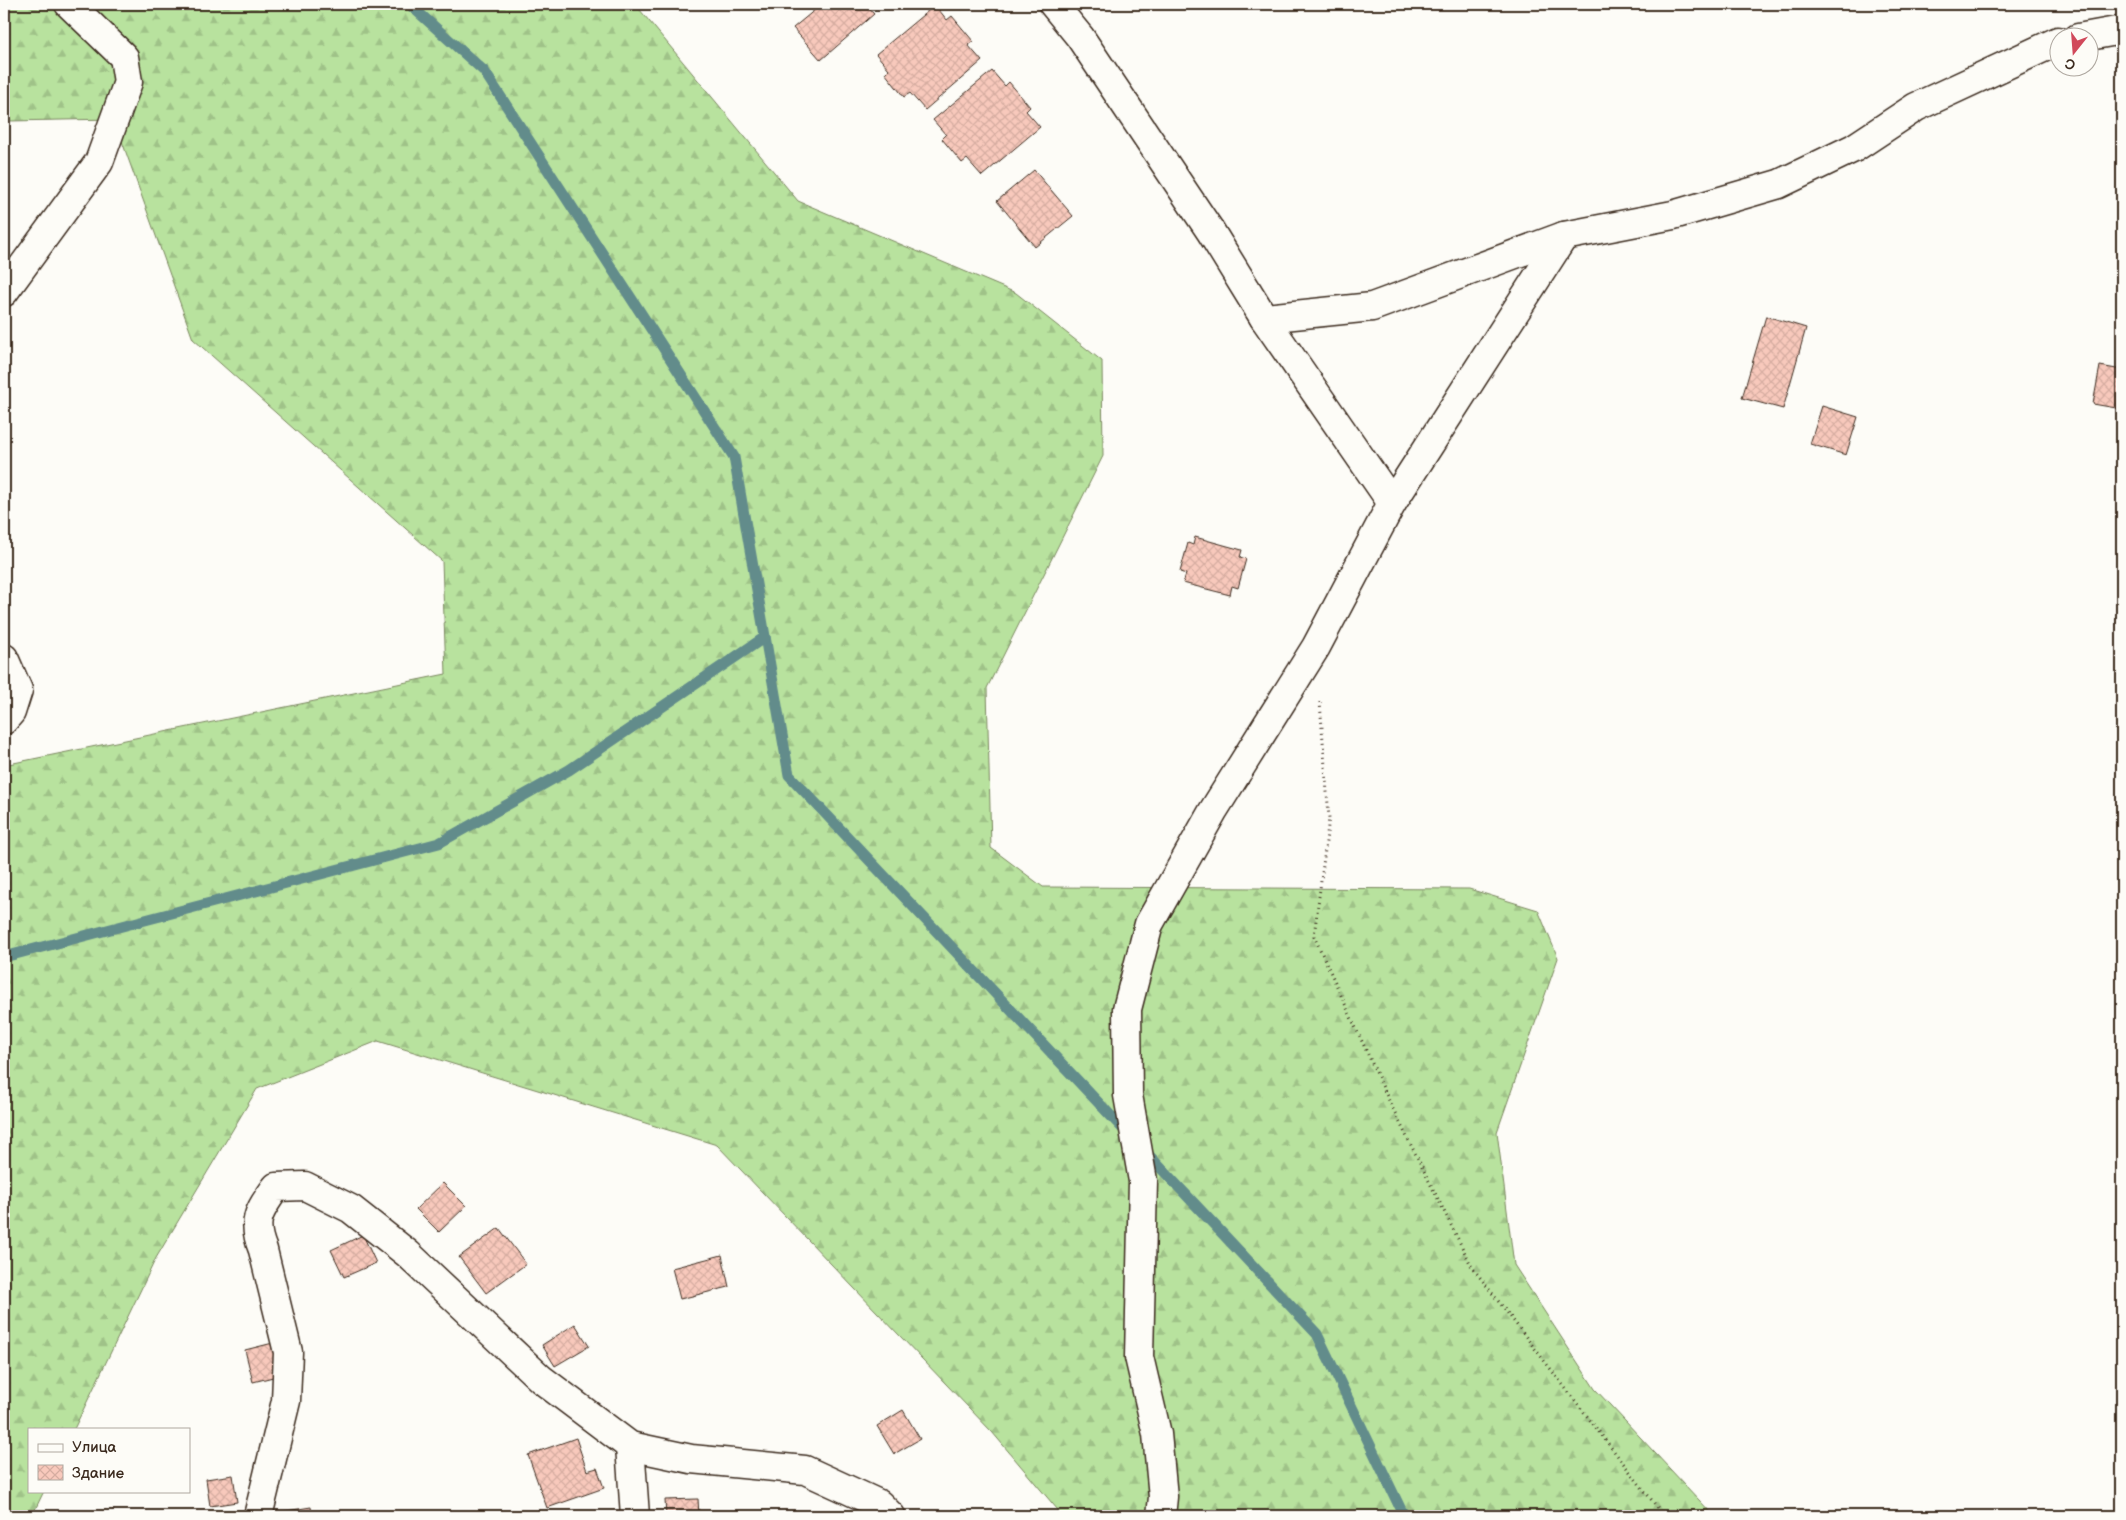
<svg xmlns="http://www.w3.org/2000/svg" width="2126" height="1520" viewBox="0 0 2126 1520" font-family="'Balsamiq Sans',sans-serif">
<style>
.forest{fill:url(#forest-firs);stroke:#7a865e}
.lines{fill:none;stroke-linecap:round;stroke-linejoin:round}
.stream{stroke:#628c8b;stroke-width:11}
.building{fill:url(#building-cross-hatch);stroke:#3b2a1e}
.minor-casing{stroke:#3b2a1e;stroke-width:31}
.path{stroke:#3b2a1e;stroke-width:3;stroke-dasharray:1 4;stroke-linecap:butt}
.minor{stroke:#fdfcf7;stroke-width:28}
</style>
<defs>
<pattern id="forest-firs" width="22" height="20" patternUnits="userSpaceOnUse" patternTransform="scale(1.25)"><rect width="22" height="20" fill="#b8e29e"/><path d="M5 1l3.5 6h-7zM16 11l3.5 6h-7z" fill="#9fc288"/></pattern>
<pattern id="building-cross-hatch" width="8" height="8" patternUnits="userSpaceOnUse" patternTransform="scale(1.25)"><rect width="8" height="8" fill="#f8c9bc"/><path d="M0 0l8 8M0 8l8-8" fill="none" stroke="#d6ada1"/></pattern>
</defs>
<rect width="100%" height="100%" fill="#fdfcf7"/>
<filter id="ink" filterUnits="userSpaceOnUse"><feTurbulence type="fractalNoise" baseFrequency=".02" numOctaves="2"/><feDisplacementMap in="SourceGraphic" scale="10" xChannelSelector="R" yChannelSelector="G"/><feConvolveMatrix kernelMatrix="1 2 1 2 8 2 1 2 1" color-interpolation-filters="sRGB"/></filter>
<g filter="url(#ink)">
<polygon class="forest" points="4,4 635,4 798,201 1016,293 1102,361 1103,456 987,688 991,848 1043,887 1469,889 1538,910 1558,958 1497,1132 1514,1265 1595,1389 1714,1516 1063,1516 992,1432 717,1145 378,1041 257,1089 156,1258 74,1429 29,1429 29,1491 44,1491 32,1516 4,1516 4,765 446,674 442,561 193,339 114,119 9,121 4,115"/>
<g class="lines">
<g class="stream">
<polyline points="409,4 484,71 734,457 789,775 1128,1134"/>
<polyline points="4,957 439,843 569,770 765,637"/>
<polyline points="1143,1149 1317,1334 1404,1516"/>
</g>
</g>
<g class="building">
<polygon points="822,4 865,4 874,14 821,60 793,28"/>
<polygon points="935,5 947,20 952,16 973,41 968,45 982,61 925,110 910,93 904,97 885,73 889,69 876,54"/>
<polygon points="992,71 1005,86 1009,82 1030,107 1026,111 1040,127 982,176 967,159 962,163 942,139 946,135 933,120"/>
<polygon points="1034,170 1073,216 1035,247 997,201"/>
<polygon points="1766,316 1806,328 1783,409 1742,398"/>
<polygon points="2100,366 2122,370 2122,409 2093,404"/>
<polygon points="1822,406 1858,417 1846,455 1810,444"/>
<polygon points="1195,537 1242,550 1240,557 1246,559 1238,588 1232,586 1230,595 1183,583 1186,574 1180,572 1188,543 1193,545"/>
<polygon points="443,1183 466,1206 439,1232 416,1209"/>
<polygon points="499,1228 526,1264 486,1293 459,1257"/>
<polygon points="363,1235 376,1263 344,1277 331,1250"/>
<polygon points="722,1255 729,1287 680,1299 672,1268"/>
<polygon points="575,1324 589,1346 555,1366 542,1345"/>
<polygon points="273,1343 281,1375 253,1382 245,1350"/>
<polygon points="903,1410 920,1439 894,1454 877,1426"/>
<polygon points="576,1438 587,1471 597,1468 604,1488 547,1508 528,1455"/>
<polygon points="233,1475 237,1502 210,1506 206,1479"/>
<polygon points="698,1499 699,1516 666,1516 665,1500"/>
<polygon points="311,1507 312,1516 281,1516 280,1512"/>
</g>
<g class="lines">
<g class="minor-casing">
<g id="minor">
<polyline points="1053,4 1080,37 1211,232 1264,318 1372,307 1564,236"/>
<polyline points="2078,38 2122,30"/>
<polyline points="4,292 99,162 128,82 124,57 69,4"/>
<polyline points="1264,318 1392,503"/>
<polyline points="4,658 18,690 11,712 4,720"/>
<polyline points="630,1446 635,1516"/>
<path d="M258 1516 286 1401 288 1352 263 1250C251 1221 259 1211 276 1187L305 1186 351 1209 408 1254 541 1379 630 1446 691 1459 805 1470 879 1504 891 1516"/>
<polyline points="1161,1516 1163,1497 1157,1434 1139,1357 1143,1181 1128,1095 1127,1009 1149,924 1213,811 1316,647 1392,503 1564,236 1673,215 1779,184 1854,148 1916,107 2058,41"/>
</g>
</g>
<polyline class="path" points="1320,702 1329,818 1314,936 1391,1105 1472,1267 1664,1516"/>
<use href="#minor" class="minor"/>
</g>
</g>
<rect width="2126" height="1520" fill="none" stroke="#fdfcf7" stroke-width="20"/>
<rect x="10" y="10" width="2106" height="1500" fill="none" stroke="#3b2a1e" stroke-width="2" filter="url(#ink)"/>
<rect x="28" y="1428" width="162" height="65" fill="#fdfcf7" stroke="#afa8a0"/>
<rect x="38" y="1444" width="25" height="8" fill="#fdfcf7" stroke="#afa8a0"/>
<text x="72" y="1452" font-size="15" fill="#3b2a1e">Улица</text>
<rect x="38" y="1465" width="25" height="15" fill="url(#building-cross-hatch)" stroke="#afa8a0"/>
<text x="72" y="1478" font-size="15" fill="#3b2a1e">Здание</text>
<g transform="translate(2074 52) rotate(197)"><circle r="24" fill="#fdfcf7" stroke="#afa8a0"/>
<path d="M0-4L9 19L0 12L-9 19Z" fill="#d1495b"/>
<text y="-8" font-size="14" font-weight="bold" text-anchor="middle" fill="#3b2a1e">С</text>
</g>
</svg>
